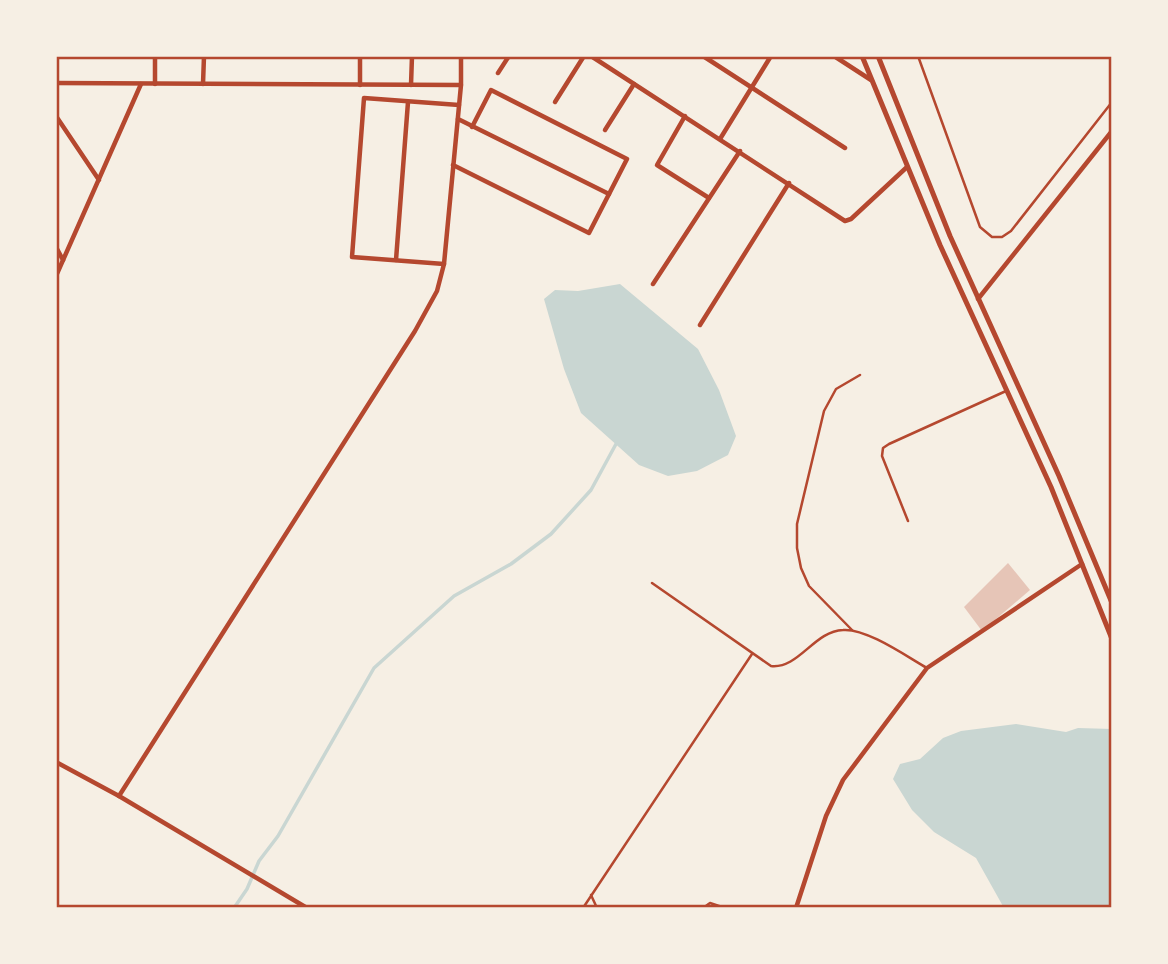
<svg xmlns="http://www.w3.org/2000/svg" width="1168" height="964" viewBox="0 0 1168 964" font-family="'Varela Round',sans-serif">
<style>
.water{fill:#c9d6d2}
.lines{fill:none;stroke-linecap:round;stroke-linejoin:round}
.stream{stroke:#c9d6d2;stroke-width:3.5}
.building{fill:#e6c5b7}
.service{stroke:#b5482f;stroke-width:2.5}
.minor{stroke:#b5482f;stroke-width:4.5}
.tertiary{stroke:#b5482f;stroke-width:5}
.neatline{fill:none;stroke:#b5482f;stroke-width:2.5}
</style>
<rect width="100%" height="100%" fill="#f6efe4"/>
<g class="water">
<polygon points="620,284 698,349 719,390 736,436 728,455 697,471 668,476 639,465 581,413 564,369 544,299 555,290 578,291"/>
<polygon points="1016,724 1066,732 1078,728 1112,729 1112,908 1004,908 976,858 934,832 912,810 893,779 900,764 920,759 943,738 961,731"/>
</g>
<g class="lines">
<polyline class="stream" points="234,908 247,889 259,861 278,836 374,668 454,596 511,564 551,534 591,490 616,444"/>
</g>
<polygon class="building" points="1008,563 1030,590 982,631 964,607"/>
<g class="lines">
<g class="service">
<polyline points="918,56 980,227 992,237 1002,237 1011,231 1112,102"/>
<polyline points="908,521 882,456 883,448 889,444 1006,391"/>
<path d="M652 583 771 666C799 669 814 631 843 630 866 628 906 656 927 668"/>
<polyline points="852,630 809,586 801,568 797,548 797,524 824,411 836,389 860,375"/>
<polyline points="591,895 597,908"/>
<polyline points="583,908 752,654"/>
<polyline points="703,908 710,903 725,908"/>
</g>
<g class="minor">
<polyline points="360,56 360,85"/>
<polyline points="591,56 845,221 851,219 907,167"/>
<polyline points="703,56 845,148"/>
<polyline points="834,56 871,80"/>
<polyline points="498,73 509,56"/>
<polyline points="56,83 461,85"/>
<polyline points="155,84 155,56"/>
<polyline points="203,84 204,56"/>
<polyline points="411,85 412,56"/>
<polyline points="555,102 584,56"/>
<polyline points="56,116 99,180"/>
<polyline points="685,116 657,165 709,198"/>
<polyline points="458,119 609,194"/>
<polyline points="605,130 634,84"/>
<polyline points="720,139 771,56"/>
<polyline points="453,165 589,233 627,159 491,90 472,127"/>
<polyline points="56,247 63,260"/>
<polyline points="396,260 408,102"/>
<polyline points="444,264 352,257 364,98 459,105"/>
<polyline points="56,276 141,84"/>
<polyline points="653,284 740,151"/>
<polyline points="978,299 1112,131"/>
<polyline points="700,325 789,183"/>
<polyline points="56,762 119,796 307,908"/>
<polyline points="119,796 415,331 437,291 444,264 461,85 461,56"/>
<polyline points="796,908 826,816 843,780 927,668 1082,564"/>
</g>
<g class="tertiary">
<polyline points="862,56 940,245 1051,487 1112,639"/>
<polyline points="878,56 950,236 1059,476 1112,603"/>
</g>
</g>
<rect width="1168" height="964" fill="none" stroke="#f6efe4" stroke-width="116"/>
<rect x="58" y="58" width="1052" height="848" class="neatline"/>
</svg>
